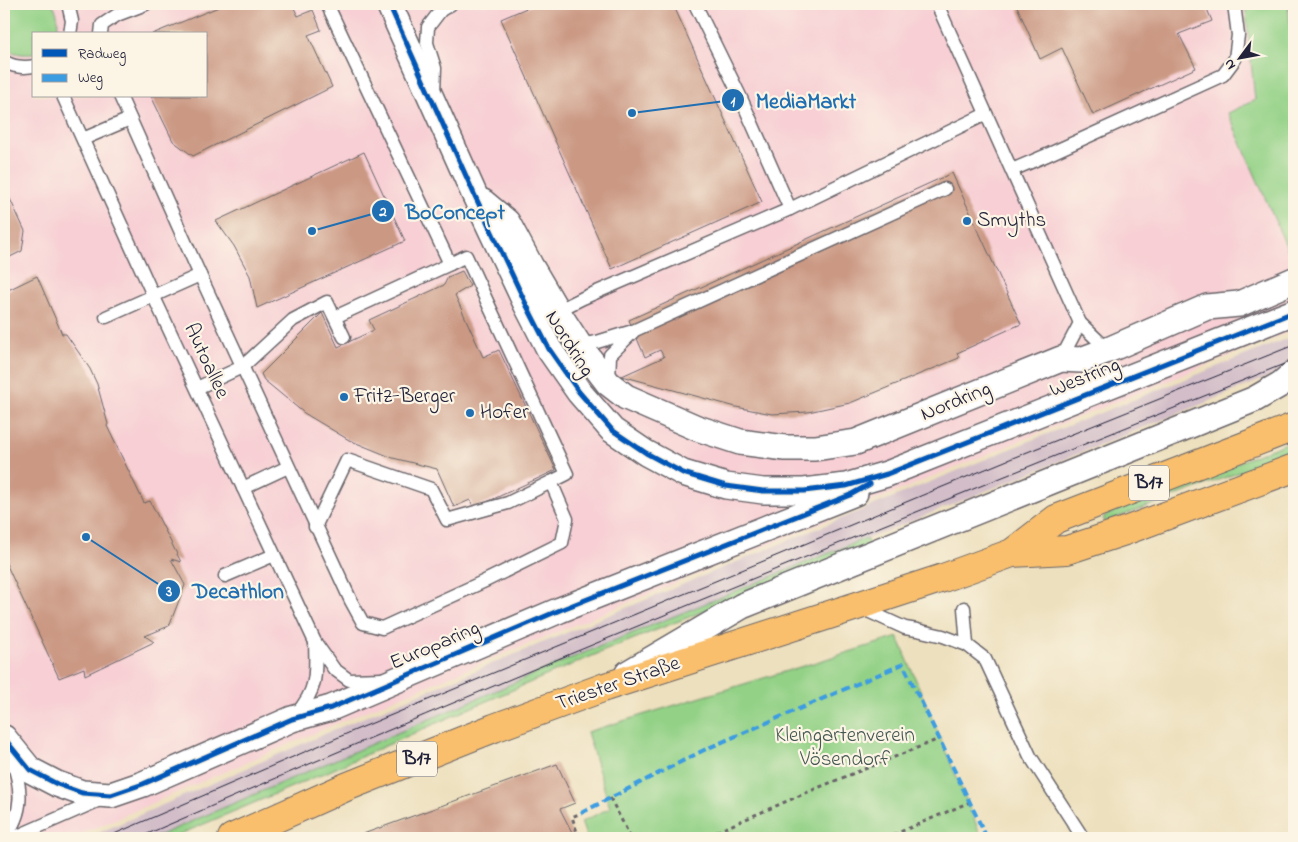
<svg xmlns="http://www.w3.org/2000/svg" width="1298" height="842" viewBox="0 0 1298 842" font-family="'Indie Flower',sans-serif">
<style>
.built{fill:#f7cfd4;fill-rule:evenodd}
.industrial{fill:#d2bdc8}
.green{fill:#93d186;stroke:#5a7a60}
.building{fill:#ca9883}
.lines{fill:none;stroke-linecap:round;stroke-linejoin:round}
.lane-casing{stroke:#696469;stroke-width:15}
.street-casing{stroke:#696469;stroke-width:28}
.primary-casing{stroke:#696469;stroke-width:30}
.path{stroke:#696469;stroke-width:3;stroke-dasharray:4 4;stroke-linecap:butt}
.lane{stroke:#fff;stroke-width:12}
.street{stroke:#fff;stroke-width:25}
.primary{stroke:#f9bf6d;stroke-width:28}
.tram{stroke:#22223b;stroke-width:1}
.quiet{stroke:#3c9ce2;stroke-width:4;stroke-dasharray:8 4;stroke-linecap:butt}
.cycleway-casing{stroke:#fcf5e5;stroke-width:8}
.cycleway{stroke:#0057b8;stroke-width:5}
.poi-dot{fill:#1f6fb2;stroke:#fcf5e5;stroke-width:2}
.labels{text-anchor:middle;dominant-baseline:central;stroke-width:4.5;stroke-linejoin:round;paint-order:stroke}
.shield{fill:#fcf5e5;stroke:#63616e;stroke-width:1}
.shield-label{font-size:20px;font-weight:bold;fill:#22223b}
.poi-label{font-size:21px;fill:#22223b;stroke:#fcf5e5;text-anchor:start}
.street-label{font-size:21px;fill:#22223b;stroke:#fcf5e5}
.park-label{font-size:21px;fill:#445752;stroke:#fcf5e5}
.leader{fill:none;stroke:#1f6fb2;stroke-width:2}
.callout-dot{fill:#1f6fb2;stroke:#fcf5e5;stroke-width:2}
.mark-label{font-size:15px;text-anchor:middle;font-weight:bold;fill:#fff}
.callout-label{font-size:22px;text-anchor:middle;font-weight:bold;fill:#1f6fb2;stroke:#fcf5e5;stroke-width:4.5;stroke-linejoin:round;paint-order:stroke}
</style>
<rect width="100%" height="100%" fill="#fcf5e5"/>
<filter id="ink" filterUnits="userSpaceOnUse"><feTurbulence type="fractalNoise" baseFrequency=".02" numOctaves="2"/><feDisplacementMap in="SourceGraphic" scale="10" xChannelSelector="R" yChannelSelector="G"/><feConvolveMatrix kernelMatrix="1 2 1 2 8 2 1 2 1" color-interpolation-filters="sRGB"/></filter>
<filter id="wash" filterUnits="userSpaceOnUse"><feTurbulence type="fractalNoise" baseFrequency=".0096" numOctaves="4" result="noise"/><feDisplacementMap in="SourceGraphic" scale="20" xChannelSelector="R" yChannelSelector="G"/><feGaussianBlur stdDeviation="1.12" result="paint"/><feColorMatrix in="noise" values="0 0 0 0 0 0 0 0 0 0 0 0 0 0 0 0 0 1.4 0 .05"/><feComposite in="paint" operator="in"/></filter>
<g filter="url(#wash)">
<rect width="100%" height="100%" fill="#ede0be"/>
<path class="built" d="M4 4H1294V330L1005 447 354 716 72 838H4ZM34 34H206V96H34Z"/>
<polygon class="industrial" points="1294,336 1294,367 574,657 153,838 87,838 350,723 804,534 1027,442"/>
<g class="green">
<path d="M4 4H52C59 13 59 23 56 34H34V54C22 55 13 54 4 47Z"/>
<polygon points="1245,4 1288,4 1294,67 1294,255 1290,255 1228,113 1255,100"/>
<polygon points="1294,440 1294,452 1105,522 1103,518 1108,514"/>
<polygon points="866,538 869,545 604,651 475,706 327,772 171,838 153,838 574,657"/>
<polygon points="898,637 982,838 587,838 581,822 610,808 587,732"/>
</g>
<g id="blocks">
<g class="building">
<polygon points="226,4 292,4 298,16 313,10 321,30 308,35 332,87 193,156 173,141 151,96 206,96 206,34 152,34"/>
<polygon points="536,4 673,4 762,202 612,269 501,19"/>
<polygon points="1016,4 1205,4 1212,21 1179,34 1196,68 1093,115 1062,48 1040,59"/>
<polygon points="364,152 405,241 257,308 250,276 234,246 216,221"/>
<polygon points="952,173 1021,324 957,353 959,358 850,403 808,412 772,414 736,407 622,376 664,357 660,350 645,357 629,320"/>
<polygon points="4,186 25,231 22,251 4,260"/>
<polygon points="462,271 470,286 455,295 483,357 499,350 556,470 474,508 470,500 454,507 437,469 393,458 349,440 304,413 264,380 261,374 322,313 338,347 374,330 369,320 444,285 448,277"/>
<polygon points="37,276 62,334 66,334 90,369 97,384 108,424 107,426 144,503 150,501 181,562 171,559 185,585 169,626 145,636 154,642 85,675 84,668 59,678 4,559 4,292"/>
<polygon points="557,764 575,803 560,809 575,838 352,838"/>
</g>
</g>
</g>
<g filter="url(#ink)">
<use href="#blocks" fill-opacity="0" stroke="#696469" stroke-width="1"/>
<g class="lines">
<g class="lane-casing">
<g id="lane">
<polyline points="68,4 72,21 70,34"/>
<polyline points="695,4 740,96 790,209"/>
<polyline points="937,4 1080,323 1108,350"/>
<polyline points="101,34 102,25 117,15 146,4"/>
<path d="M4 61C12 67 25 68 34 66"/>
<polyline points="434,92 435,68 427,43 428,27 441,10 451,4"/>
<polyline points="63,96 153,295 315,642 334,669 349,680 383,679"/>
<polyline points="120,96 200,275 351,601 363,623 382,628 485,581 562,543 567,519 551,482 567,474 466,256 450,264 327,4"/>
<polyline points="83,139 130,119"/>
<polyline points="1012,170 1047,155 1223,75 1235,59 1238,35 1234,4"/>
<polyline points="557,311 583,298 790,209 986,114"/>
<polyline points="106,317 200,275"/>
<polyline points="335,317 450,264"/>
<polyline points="579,345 597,342 633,331 945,189"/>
<polyline points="1061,359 1080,323"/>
<polyline points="609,381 610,355 633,332"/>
<polyline points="197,388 242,367 293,320 327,302 344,337"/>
<polyline points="243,488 288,467"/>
<polyline points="315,527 347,460 431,489 447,520 508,503 551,482"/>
<polyline points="225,576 274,555"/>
<polyline points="859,607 905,628 917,630 943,636 967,645 985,659 1030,756 1083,838"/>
<polyline points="964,608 967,645"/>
<path d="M296 714C318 690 316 672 315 642"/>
<path d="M4 838C25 812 22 787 11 756"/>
<polyline points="13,838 102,799"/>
</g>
</g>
<g class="street-casing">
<g id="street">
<polyline points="389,4 475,196 526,304 549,349 579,392 612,430 646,453 683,473 726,486 763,491 804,491 846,486 887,474 1294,312"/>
<polyline points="483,202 507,222 530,265 557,311 579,345 608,383 626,397 697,428 740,442 785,448 815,448 856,442 1061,359 1081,360 1108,350 1207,307 1239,304 1294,280"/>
<polyline points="628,673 742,606 1255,399 1281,384 1294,373"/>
<polyline points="4,738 30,770 57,784 82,793 111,795 143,784 292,719 331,708 560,610 855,493"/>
</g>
</g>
<g class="primary-casing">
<g id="primary">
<polyline points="1012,553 1056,519 1294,427"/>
<polyline points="232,838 346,787 494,728 605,687 857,606 943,578 1012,553 1067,550 1125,531 1294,468"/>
</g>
</g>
<g class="path">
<polyline points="610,798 631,838"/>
<polyline points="579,838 572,817 581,813"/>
<polyline points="702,838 815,789 939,739"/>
<polyline points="886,838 970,802"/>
</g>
<use href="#lane" class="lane"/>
<use href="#street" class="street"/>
<use href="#primary" class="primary"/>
<g class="tram">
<polyline points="105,838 353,731 1010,459 1294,345"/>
<path d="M138 838C520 671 907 515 1294 360"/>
</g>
<polyline class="quiet" points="581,813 706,749 903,664 987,838"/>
<g class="cycleway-casing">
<g id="cycleway">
<polyline points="389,4 475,196 526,304 549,349 579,392 612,430 646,453 683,473 726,486 763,491 804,491 846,486 887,474 1294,312"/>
<polyline points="4,738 30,770 57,784 82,793 111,795 143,784 292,719 331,708 560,610 850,495 870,484"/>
</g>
</g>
<use href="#cycleway" class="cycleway"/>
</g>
</g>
<g class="poi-dot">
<circle cx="967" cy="221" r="5"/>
<circle cx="344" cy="397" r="5"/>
<circle cx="470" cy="413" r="5"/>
</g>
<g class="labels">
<g class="shield">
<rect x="1129" y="465.5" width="40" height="35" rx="4"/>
<rect x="397" y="741.5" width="40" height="35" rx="4"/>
</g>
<g class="shield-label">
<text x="1149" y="483">B17</text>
<text x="417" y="759">B17</text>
</g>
<g class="poi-label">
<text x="977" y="221">Smyths</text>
<text x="354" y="397">Fritz-Berger</text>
<text x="480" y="413">Hofer</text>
</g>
<g class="street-label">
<text transform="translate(569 344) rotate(58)">Nordring</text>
<text transform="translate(206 361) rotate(65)">Autoallee</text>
<text transform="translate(1085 378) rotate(-22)">Westring</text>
<text transform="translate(956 402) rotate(-22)">Nordring</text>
<text transform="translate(435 646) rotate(-23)">Europaring</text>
<text transform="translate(618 684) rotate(-19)">Triester Straße</text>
</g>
<g class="park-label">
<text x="845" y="736">Kleingartenverein<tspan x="845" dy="24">Vösendorf</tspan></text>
</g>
</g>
<path class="leader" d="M632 113L733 100M312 231L383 211M86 537L169 591"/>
<g class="callout-dot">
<circle cx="632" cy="113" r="5"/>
<circle cx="312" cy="231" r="5"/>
<circle cx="86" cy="537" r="5"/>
<circle cx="733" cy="100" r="12"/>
<circle cx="383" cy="211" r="12"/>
<circle cx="169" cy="591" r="12"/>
</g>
<g class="mark-label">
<text x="733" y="106">1</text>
<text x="383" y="216">2</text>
<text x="169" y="596">3</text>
</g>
<g class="callout-label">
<text x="806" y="108">MediaMarkt</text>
<text x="455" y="219">BoConcept</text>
<text x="238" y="598">Decathlon</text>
</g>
<rect width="1298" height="842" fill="none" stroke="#fcf5e5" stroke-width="20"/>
<rect x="32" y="32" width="175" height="65" fill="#fcf5e5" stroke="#a5a1a1"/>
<rect x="42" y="49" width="25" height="8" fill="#0057b8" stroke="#a5a1a1"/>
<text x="78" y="58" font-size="15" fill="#22223b">Radweg</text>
<rect x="42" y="74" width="25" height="8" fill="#3c9ce2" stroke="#a5a1a1"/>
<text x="78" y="82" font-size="15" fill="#22223b">Weg</text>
<g transform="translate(1240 58) rotate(238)" stroke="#fcf5e5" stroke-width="4" paint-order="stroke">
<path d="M0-4L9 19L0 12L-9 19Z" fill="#22223b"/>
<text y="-8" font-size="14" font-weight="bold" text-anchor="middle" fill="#22223b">N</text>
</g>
</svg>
